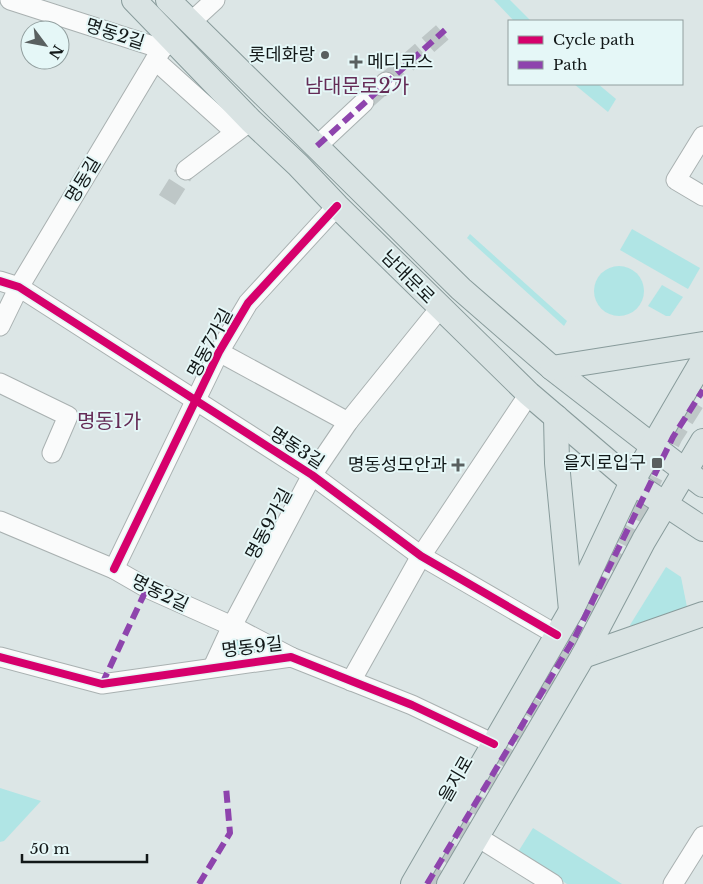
<svg xmlns="http://www.w3.org/2000/svg" width="703" height="884" viewBox="0 0 703 884" font-family="'Libre Baskerville','Noto Sans KR',serif">
<style>
.green{fill:#b0e5e5}
.lines{fill:none;stroke-linecap:round;stroke-linejoin:round}
.minor-tunnel{stroke:#bec7c7;stroke-width:19;stroke-dasharray:19 9;stroke-linecap:butt}
.minor-casing{stroke:#a9b1b1;stroke-width:21}
.major-casing{stroke:#889b9b;stroke-width:26}
.minor{stroke:#fafbfb;stroke-width:19}
.major{stroke:#d9e3e3;stroke-width:24}
.quiet{stroke:#8e44ad;stroke-width:6;stroke-dasharray:12 6;stroke-linecap:butt}
.cycleway-casing{stroke:#e5f7f7;stroke-width:11}
.cycleway{stroke:#d6006c;stroke-width:8}
.poi-dot{fill:#596060;stroke:#e5f7f7;stroke-width:2}
.labels{text-anchor:middle;dominant-baseline:central;stroke-width:4;stroke-linejoin:round;paint-order:stroke}
.street-label{font-size:18px;fill:#121818;stroke:#e5f7f7}
.poi-label{font-size:18px;fill:#121818;stroke:#e5f7f7;text-anchor:end}
.quarter-label{font-size:20px;fill:#642b56;stroke:#e5f7f7}
</style>
<rect width="100%" height="100%" fill="#dce6e6"/>
<g class="green">
<polygon points="494,0 510,0 531,21 514,21"/>
<polygon points="574,84 598,84 616,99 608,112"/>
<polygon points="632,229 700,268 688,289 620,250"/>
<polygon points="470,234 567,321 564,326 467,238"/>
<circle cx="619" cy="291" r="25"/>
<polygon points="662,285 683,297 670,316 666,316 648,306"/>
<polygon points="666,567 681,577 687,607 631,627 630,625"/>
<polygon points="238,636 263,648 261,653 233,656 229,654"/>
<polygon points="0,788 41,801 4,841 0,842"/>
<polygon points="533,828 622,884 567,884 518,852"/>
</g>
<g class="lines">
<g class="minor-tunnel">
<polyline points="386,82 445,30"/>
<polyline points="364,102 382,86"/>
<polyline points="167,200 186,170"/>
<polyline points="427,884 575,637 673,437 703,390"/>
</g>
<g class="minor-casing">
<g id="minor">
<polyline points="10,0 162,49"/>
<polyline points="191,22 215,0"/>
<polyline points="155,60 235,132"/>
<polyline points="382,86 386,82"/>
<polyline points="703,136 676,180 703,196"/>
<polyline points="317,146 364,102"/>
<polyline points="186,170 244,126"/>
<polyline points="0,281 19,287 312,475 421,556 557,635"/>
<polyline points="0,326 19,287 155,60 162,49 173,40"/>
<polyline points="219,352 348,422"/>
<polyline points="0,383 68,416 52,453"/>
<polyline points="0,521 114,569 147,588 232,626 291,657"/>
<polyline points="114,569 219,352 248,303 337,206"/>
<polyline points="0,657 102,684 291,657 412,705 494,744"/>
<polyline points="213,667 232,626 312,475 348,422 440,308"/>
<polyline points="351,681 421,556 529,394"/>
<polyline points="476,836 553,884"/>
<polyline points="673,884 703,836"/>
</g>
</g>
<g class="major-casing">
<g id="major">
<polyline points="134,0 251,121 298,165 337,206 529,394 632,482 703,529"/>
<polyline points="168,0 461,289 552,368 703,485"/>
<polyline points="552,368 703,344"/>
<polyline points="556,417 557,463 571,610"/>
<polyline points="583,656 703,614"/>
<polyline points="413,884 571,611 632,482 703,360"/>
<polyline points="449,884 583,656 644,540 703,441"/>
</g>
</g>
<use href="#minor" class="minor"/>
<use href="#major" class="major"/>
<g class="quiet">
<polyline points="317,146 445,30"/>
<polyline points="102,684 147,588"/>
<polyline points="199,884 230,833 226,787"/>
<polyline points="427,884 575,637 673,437 703,390"/>
</g>
<g class="cycleway-casing">
<g id="cycleway">
<polyline points="0,281 19,287 312,475 421,556 557,635"/>
<polyline points="114,569 219,352 248,303 337,206"/>
<polyline points="0,657 102,684 291,657 412,705 494,744"/>
</g>
</g>
<use href="#cycleway" class="cycleway"/>
</g>
<g class="poi-dot">
<circle cx="325" cy="55" r="5"/>
<path d="M353.5 54.5h5v5h5v5h-5v5h-5v-5h-5v-5h5z"/>
<rect x="651" y="457" width="12" height="12" rx="2.5"/>
<path d="M455.5 457.5h5v5h5v5h-5v5h-5v-5h-5v-5h5z"/>
</g>
<g class="labels">
<g class="street-label">
<text transform="translate(115 34) rotate(18)">명동2길</text>
<text transform="translate(83 180) rotate(-59)">명동길</text>
<text transform="translate(408 277) rotate(45)">남대문로</text>
<text transform="translate(210 343) rotate(-62)">명동7가길</text>
<text transform="translate(297 448) rotate(33)">명동3길</text>
<text transform="translate(269 524) rotate(-62)">명동9가길</text>
<text transform="translate(160 593) rotate(26)">명동2길</text>
<text transform="translate(252 647) rotate(-7)">명동9길</text>
<text transform="translate(456 779) rotate(-60)">을지로</text>
</g>
<g class="poi-label">
<text x="315" y="55">롯데화랑</text>
<text x="367" y="62" text-anchor="start">메디코스</text>
<text x="646" y="463">을지로입구</text>
<text x="447" y="465">명동성모안과</text>
</g>
<g class="quarter-label">
<text x="357" y="86">남대문로2가</text>
<text x="109" y="421">명동1가</text>
</g>
</g>
<rect x="508" y="20" width="175" height="65" fill="#e5f7f7" stroke="#919e9e"/>
<rect x="518" y="36" width="25" height="8" fill="#d6006c" stroke="#919e9e"/>
<text x="553" y="45" font-size="15" fill="#121818">Cycle path</text>
<rect x="518" y="61" width="25" height="8" fill="#8e44ad" stroke="#919e9e"/>
<text x="553" y="70" font-size="15" fill="#121818">Path</text>
<g transform="translate(45 45) rotate(122)"><circle r="24" fill="#e5f7f7" stroke="#919e9e"/>
<path d="M0-4L9 19L0 12L-9 19Z" fill="#596060"/>
<text y="-8" font-size="14" font-weight="bold" text-anchor="middle" fill="#121818">N</text>
</g>
<path d="M22 854v8h125v-8" fill="none" stroke="#121818" stroke-width="2.5"/>
<text x="30" y="854" font-size="15" fill="#121818" stroke="#e5f7f7" stroke-width="4" paint-order="stroke">50 m</text>
</svg>
